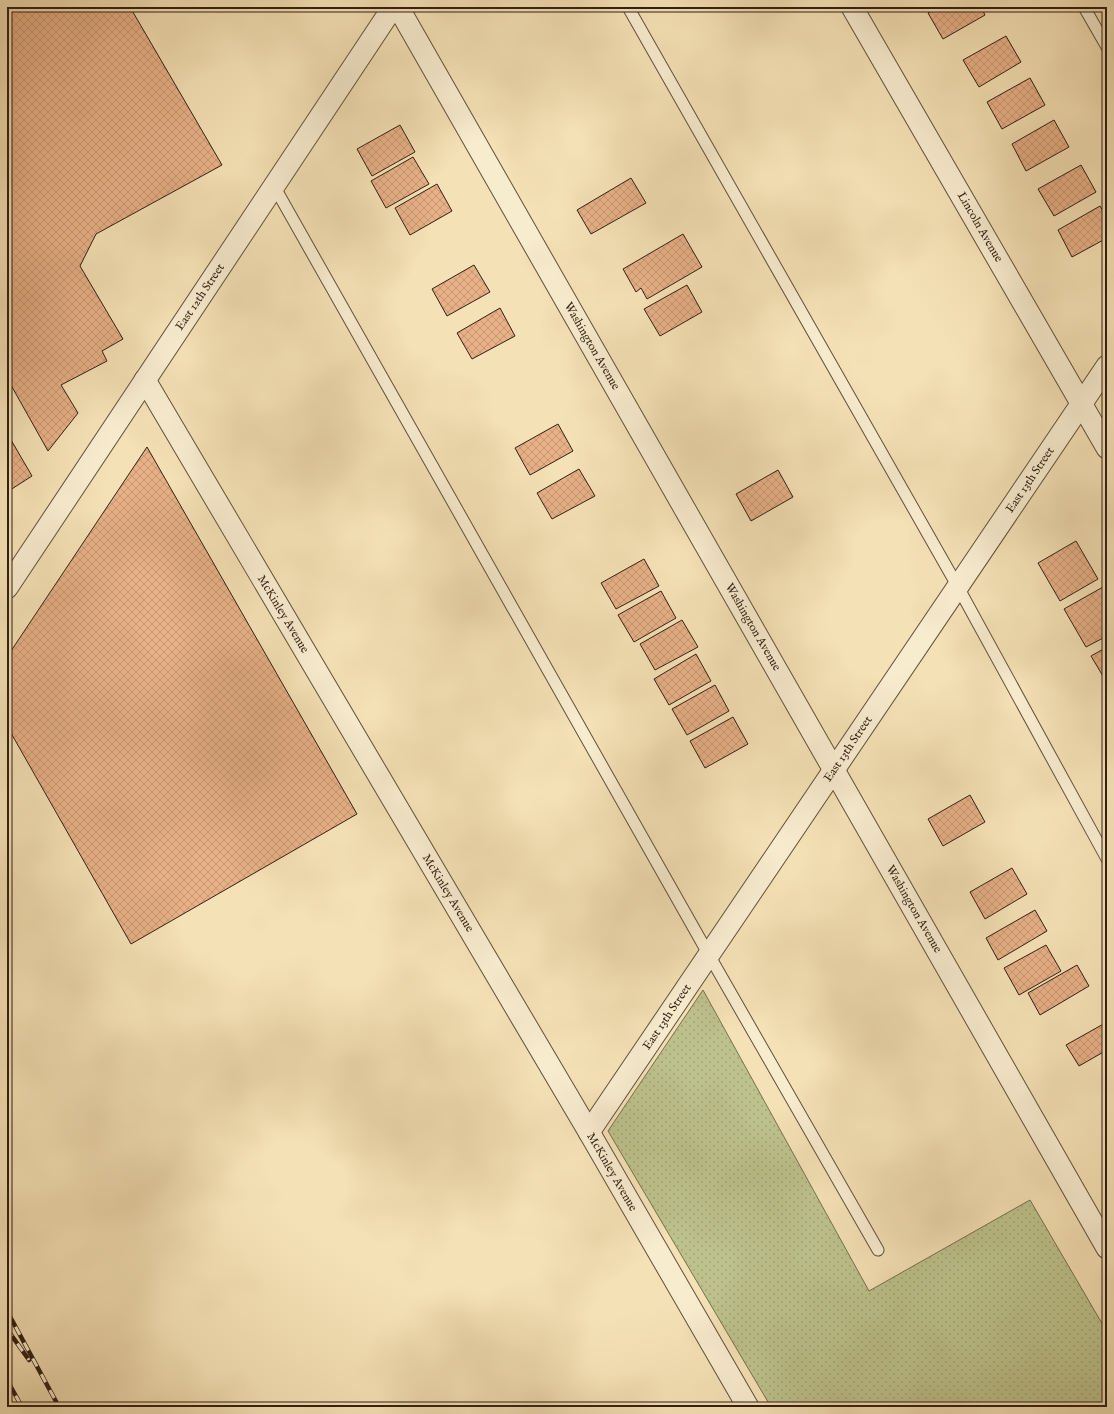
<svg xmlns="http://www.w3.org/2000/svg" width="1114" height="1414" viewBox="0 0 1114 1414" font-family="'IM FELL English',serif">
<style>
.grass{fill:url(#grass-dots);stroke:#777050}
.building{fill:url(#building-cross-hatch);stroke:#311f14}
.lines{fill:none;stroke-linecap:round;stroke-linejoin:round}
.lane-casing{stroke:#62503c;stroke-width:13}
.street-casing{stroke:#62503c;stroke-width:23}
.lane{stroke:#f8eccf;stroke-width:11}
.street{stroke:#f8eccf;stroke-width:21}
.rail-casing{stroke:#311f14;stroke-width:4.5}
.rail{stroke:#f8eccf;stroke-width:3;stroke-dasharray:9;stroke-linecap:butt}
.labels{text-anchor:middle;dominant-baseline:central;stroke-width:4;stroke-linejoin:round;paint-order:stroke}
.street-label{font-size:12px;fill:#311f14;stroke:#f8eccf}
</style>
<defs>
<pattern id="grass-dots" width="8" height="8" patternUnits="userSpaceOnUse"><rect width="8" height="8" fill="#bdc28c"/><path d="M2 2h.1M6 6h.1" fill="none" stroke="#a3a678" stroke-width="1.8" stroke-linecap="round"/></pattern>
<pattern id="building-cross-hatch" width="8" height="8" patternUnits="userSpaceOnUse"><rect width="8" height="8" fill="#e7b087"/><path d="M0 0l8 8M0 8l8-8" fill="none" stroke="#c79774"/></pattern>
</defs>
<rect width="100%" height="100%" fill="#f4e1b5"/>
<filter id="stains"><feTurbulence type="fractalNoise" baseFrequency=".005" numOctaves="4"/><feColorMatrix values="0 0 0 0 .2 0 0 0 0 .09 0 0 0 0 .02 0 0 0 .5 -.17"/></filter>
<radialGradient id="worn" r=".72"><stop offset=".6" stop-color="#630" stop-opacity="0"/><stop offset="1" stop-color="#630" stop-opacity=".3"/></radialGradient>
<polygon class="grass" points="703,990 869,1291 1030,1200 1107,1332 1107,1407 771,1407 608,1131"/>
<g class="building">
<polygon points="7,7 130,7 222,165 96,234 80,266 123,339 102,351 107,361 61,385 78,413 48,451 7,378"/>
<polygon points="938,7 981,7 985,15 943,39 928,13"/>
<polygon points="1006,36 1021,62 979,87 963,60"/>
<polygon points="1030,78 1045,105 1002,129 987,102"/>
<polygon points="1054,120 1069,147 1026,171 1012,144"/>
<polygon points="400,125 415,152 372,176 357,149"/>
<polygon points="413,157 429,184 386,208 371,181"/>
<polygon points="1081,165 1096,192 1054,216 1038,189"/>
<polygon points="631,178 646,203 591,234 577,210"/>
<polygon points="437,184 452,211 410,235 395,208"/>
<polygon points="1100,206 1107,218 1107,238 1072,257 1058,230"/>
<polygon points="683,234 702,267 647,299 641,288 636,292 623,269"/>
<polygon points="474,265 490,292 447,316 432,289"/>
<polygon points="687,285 702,312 660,336 644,309"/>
<polygon points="500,308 515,336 472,359 457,333"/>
<polygon points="558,424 573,451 530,475 515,448"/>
<polygon points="7,433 32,476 7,492"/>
<polygon points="147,447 357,814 131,944 7,726 7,657"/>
<polygon points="579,469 595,496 552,519 537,493"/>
<polygon points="778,470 793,497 751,521 736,494"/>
<polygon points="1076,541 1098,579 1060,601 1038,563"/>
<polygon points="644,559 659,586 616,609 601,583"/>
<polygon points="1103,587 1107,595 1107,636 1086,647 1064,609"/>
<polygon points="661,591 676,618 634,642 618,615"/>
<polygon points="682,620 698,647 655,670 640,644"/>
<polygon points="1107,647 1107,683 1091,656"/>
<polygon points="696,654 711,681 669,705 654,679"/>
<polygon points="715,685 729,711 687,735 672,709"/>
<polygon points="733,717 748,744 705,768 690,741"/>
<polygon points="970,795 985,822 943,846 928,819"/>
<polygon points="1012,868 1027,894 985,919 970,892"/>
<polygon points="1035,910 1047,931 998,960 986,938"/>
<polygon points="1046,945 1061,971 1019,995 1004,968"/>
<polygon points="1077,965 1089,986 1040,1015 1028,993"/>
<polygon points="1107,1022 1107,1050 1079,1066 1066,1045"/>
</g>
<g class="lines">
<g class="lane-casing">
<g id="lane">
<polyline points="628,7 958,587 1107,859"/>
<polyline points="1084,7 1107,47"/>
<polyline points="274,186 709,955 878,1250"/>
</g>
</g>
<g class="street-casing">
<g id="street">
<polyline points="398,7 1107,1248"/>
<polyline points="852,7 1107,448"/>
<polyline points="145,380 589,1132 748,1407"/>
<polyline points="7,588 393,7"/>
<polyline points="589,1132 1107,366"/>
</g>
</g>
<use href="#lane" class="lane"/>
<use href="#street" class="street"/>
<g class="rail-casing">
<g id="rail">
<polyline points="7,1311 59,1407"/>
<polyline points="7,1329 29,1360"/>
<polyline points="7,1380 22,1407"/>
</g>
</g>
<use href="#rail" class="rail"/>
</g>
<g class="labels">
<g class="street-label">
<text transform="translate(980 227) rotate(60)">Lincoln Avenue</text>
<text transform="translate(200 297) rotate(-56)">East 12th Street</text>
<text transform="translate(592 346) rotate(60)">Washington Avenue</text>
<text transform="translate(1030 480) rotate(-56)">East 13th Street</text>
<text transform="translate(283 614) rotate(59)">McKinley Avenue</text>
<text transform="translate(753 627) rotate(60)">Washington Avenue</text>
<text transform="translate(848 749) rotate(-56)">East 13th Street</text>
<text transform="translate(448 893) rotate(59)">McKinley Avenue</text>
<text transform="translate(914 909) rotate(60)">Washington Avenue</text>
<text transform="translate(667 1017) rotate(-56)">East 13th Street</text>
<text transform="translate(612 1172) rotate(60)">McKinley Avenue</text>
</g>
</g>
<rect width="1114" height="1414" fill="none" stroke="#f4e1b5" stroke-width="24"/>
<rect x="8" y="8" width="1098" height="1398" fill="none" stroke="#311f14" stroke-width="2"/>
<rect x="12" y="12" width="1090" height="1390" fill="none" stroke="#311f14"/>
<rect width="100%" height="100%" filter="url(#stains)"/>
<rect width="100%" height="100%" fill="url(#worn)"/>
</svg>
